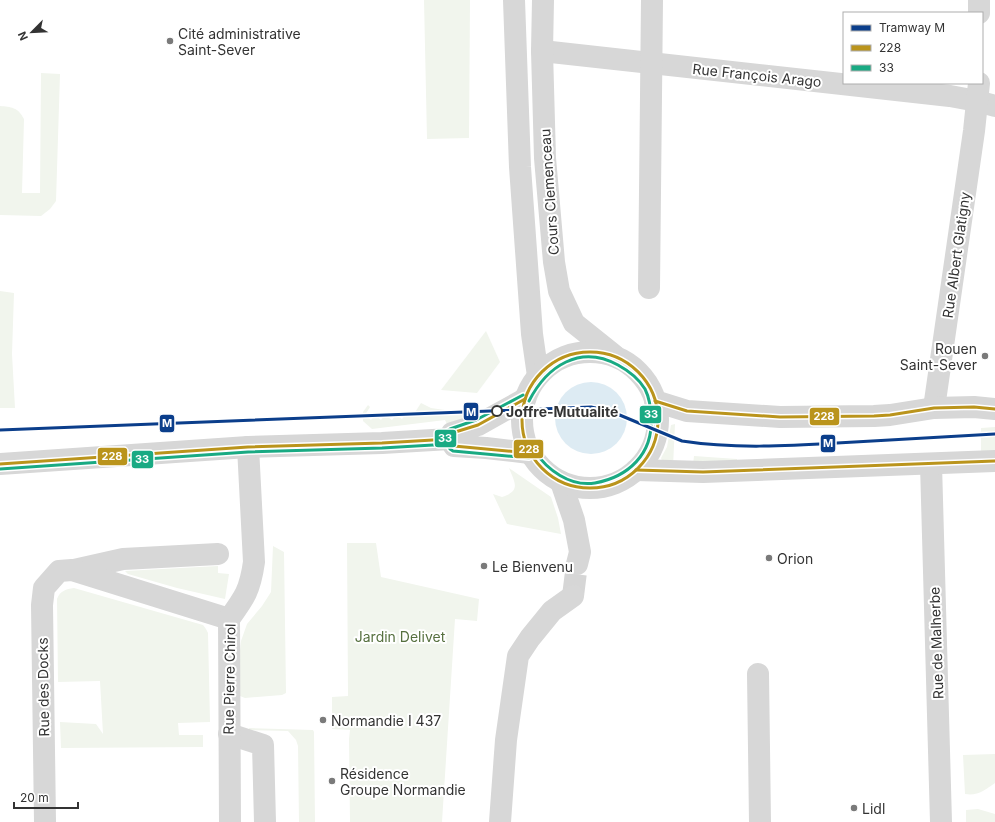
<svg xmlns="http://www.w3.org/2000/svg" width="995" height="822" viewBox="0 0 995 822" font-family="Inter,sans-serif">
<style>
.green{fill:#f1f5ed}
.water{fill:#ddebf3}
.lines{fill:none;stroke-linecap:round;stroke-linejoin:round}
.minor-tunnel{stroke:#d6d6d6;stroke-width:22;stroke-dasharray:22 11;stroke-linecap:butt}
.minor{stroke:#d7d7d7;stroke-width:22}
.tertiary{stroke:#d7d7d7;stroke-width:22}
.bus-1-casing{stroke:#fff;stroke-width:6}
.bus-2-casing{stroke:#fff;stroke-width:6}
.bus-1{stroke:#ba941c;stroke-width:3}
.bus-2{stroke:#19aa83;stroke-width:3}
.tram-1-casing{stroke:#fff;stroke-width:6}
.tram-1{stroke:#0b3e8b;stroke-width:3}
.poi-dot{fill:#7a7a7a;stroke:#fff;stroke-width:1.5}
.stop-dot{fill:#fff;stroke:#333;stroke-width:2}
.labels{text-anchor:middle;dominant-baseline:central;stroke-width:4;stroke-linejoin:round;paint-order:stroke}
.poi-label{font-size:14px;fill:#333;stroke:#fff;text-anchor:start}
.street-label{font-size:14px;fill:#333;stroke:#fff}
.stop-label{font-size:14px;font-weight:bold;fill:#333;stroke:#fff;text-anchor:start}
.park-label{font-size:14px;fill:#56703f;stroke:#fff}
.line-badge{stroke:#fff;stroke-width:1.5}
.badge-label{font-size:11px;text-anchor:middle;font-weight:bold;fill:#fff}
</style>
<rect width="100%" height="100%" fill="#fff"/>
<g class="green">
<polygon points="424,0 470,0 469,138 427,139"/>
<path d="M41 73 60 74 56 201 50 209 41 216 0 215V106C11 107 18 107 24 119L22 193H40Z"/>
<polygon points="0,291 14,293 12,354 15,408 0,408"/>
<polygon points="486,331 500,362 477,393 441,390"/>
<polygon points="421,403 431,408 459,412 462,414 466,420 447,424 445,420 372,429 363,421 363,412 368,405 370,407 365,415 371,420 375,415 381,420 385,415 392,420 396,415 402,419 406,414 412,417"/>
<polygon points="675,424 673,467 663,464 661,458 667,447 671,425"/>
<polygon points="995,427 995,454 981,454 981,428"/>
<polygon points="694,456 737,459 737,463 693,465"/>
<path d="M509 468 551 497 558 518 561 534 507 524 493 494 502 497C521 491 515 483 509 468Z"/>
<polygon points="347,543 376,543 381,577 479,599 477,621 455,619 442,822 350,822 349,739 350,730 332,729 332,697 348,696"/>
<polygon points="273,546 284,552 286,693 282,695 245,698 240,696 239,659 241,641 247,624 262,606 271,592"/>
<polygon points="218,566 218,573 229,574 225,599 177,588 128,574 125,571"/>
<path d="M74 588 203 625 206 629 208 633 210 722 178 723 179 735H203V747L61 748 60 722 96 724 103 734 100 681 58 682 57 599C60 591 66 589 74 588Z"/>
<polygon points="249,728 313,730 314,732 315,822 299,822 298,746 296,740 288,731 249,730"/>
<path d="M995 754V783C985 790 978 796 965 794L963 755Z"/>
<polygon points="978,809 995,814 995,822 966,822 966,810"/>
</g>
<circle class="water" cx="591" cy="418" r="36"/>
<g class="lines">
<polyline class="minor-tunnel" points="573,596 577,564"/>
<g class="minor">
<polyline points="979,0 979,13"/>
<polyline points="542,51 950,96 977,101 995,106"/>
<polyline points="649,288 652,0"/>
<polyline points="934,408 974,131 979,83"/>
<polyline points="931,464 941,822"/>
<polyline points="561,482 574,520 580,552 577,564"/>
<polyline points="74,570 123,559 218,554"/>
<polyline points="758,674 760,822"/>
<polyline points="229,734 263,745 265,822"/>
<polyline points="45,822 42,605 44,588 59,571 72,570 229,619"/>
<path d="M230 822 229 619C245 597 250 590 254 562L248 447"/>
<polyline points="500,822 506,740 518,656 530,638 552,611 573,596"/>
</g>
<g class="tertiary">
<polyline points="514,0 520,167 532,334 538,376"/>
<polyline points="543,0 542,51 545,158 554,262 559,291 574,323 614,355"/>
<circle cx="590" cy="420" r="68"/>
<polyline points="525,399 478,425 452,433 450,439 454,446 486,448 530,453"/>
<polyline points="655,401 687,411 780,417 874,416 890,415 934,408 974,407 995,409"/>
<polyline points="0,464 248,447 382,443 450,439"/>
<polyline points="636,470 703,472 995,461"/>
</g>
<g class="bus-1-casing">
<g id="bus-1">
<circle cx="590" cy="420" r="68"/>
<polyline points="525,399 478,425 452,433 450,439 454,446 530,453"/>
<polyline points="655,401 687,411 780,417 874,416 890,415 934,408 974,407 995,409"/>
<polyline points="0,464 248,447 382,443 450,439"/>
<polyline points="636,470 703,472 995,461"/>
</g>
</g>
<g class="bus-2-casing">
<g id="bus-2">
<polyline points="523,395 476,420 450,429 447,431 445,440 450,449 453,451 529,458"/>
<path d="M529 401C547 366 580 344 618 365 629 371 639 379 645 389 650 399 651 408 651 419 653 454 628 477 595 483 570 487 547 470 534 450"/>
<polyline points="0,469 248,452 382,448 450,444"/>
</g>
</g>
<use href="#bus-1" class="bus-1"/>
<use href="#bus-2" class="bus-2"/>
<g class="tram-1-casing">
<path id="tram-1" d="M0 430 591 407 610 411 682 441C733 449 786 446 837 443 890 440 942 437 995 434"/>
</g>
<use href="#tram-1" class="tram-1"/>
</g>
<g class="poi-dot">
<circle cx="170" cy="41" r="4"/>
<circle cx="985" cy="356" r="4"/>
<circle cx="769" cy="558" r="4"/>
<circle cx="484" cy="566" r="4"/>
<circle cx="323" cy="720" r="4"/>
<circle cx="332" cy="781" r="4"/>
<circle cx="854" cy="808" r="4"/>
</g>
<circle class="stop-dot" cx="497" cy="411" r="5"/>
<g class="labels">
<g class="poi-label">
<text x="178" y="33">Cité administrative<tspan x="178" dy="16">Saint-Sever</tspan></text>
<text x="977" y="348" text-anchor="end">Rouen<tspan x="977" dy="16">Saint-Sever</tspan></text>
<text x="777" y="558">Orion</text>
<text x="492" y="566">Le Bienvenu</text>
<text x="331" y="720">Normandie I 437</text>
<text x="340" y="773">Résidence<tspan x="340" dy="16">Groupe Normandie</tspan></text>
<text x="862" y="808">Lidl</text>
</g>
<g class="street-label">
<text transform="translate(757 75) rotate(6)">Rue François Arago</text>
<text transform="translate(549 192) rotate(-94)">Cours Clemenceau</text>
<text transform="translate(956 255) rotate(-82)">Rue Albert Glatigny</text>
<text transform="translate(936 643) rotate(-92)">Rue de Malherbe</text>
<text transform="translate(229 679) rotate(-89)">Rue Pierre Chirol</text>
<text transform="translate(43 687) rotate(-91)">Rue des Docks</text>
</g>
<g class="stop-label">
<text x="506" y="411">Joffre-Mutualité</text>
</g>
<g class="park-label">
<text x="400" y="636">Jardin Delivet</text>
</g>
</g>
<g class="line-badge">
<rect x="463" y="402" width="16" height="19" rx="4" fill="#0b3e8b"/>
<rect x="639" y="405" width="23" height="19" rx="4" fill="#19aa83"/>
<rect x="809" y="407" width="31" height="19" rx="4" fill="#ba941c"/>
<rect x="159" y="414" width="16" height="19" rx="4" fill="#0b3e8b"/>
<rect x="434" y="429" width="23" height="19" rx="4" fill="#19aa83"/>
<rect x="820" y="434" width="16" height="19" rx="4" fill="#0b3e8b"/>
<rect x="513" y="439" width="31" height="20" rx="4" fill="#ba941c"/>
<rect x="97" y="447" width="31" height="19" rx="4" fill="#ba941c"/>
<rect x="131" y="450" width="23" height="19" rx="4" fill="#19aa83"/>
</g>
<g class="badge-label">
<text x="471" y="416">M</text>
<text x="651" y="418">33</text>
<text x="824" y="420">228</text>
<text x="167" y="427">M</text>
<text x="445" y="442">33</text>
<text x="828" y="447">M</text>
<text x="529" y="453">228</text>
<text x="112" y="460">228</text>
<text x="142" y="463">33</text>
</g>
<rect x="843" y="12" width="140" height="72" fill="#ffffff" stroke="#adadad"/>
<rect x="851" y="25" width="20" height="6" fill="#0b3e8b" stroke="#adadad"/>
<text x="879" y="32" font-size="12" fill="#333333">Tramway M</text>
<rect x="851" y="45" width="20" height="6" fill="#ba941c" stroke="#adadad"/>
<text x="879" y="52" font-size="12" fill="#333333">228</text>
<rect x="851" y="65" width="20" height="6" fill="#19aa83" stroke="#adadad"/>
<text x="879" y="72" font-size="12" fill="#333333">33</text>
<g transform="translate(32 32) rotate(246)" stroke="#ffffff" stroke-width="3" paint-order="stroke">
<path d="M0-3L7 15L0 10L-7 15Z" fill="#333333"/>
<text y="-6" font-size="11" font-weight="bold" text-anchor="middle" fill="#333333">N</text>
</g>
<path d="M14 802v6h64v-6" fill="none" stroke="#333333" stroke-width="2"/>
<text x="20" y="802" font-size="12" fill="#333333" stroke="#ffffff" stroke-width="3" paint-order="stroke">20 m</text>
</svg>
